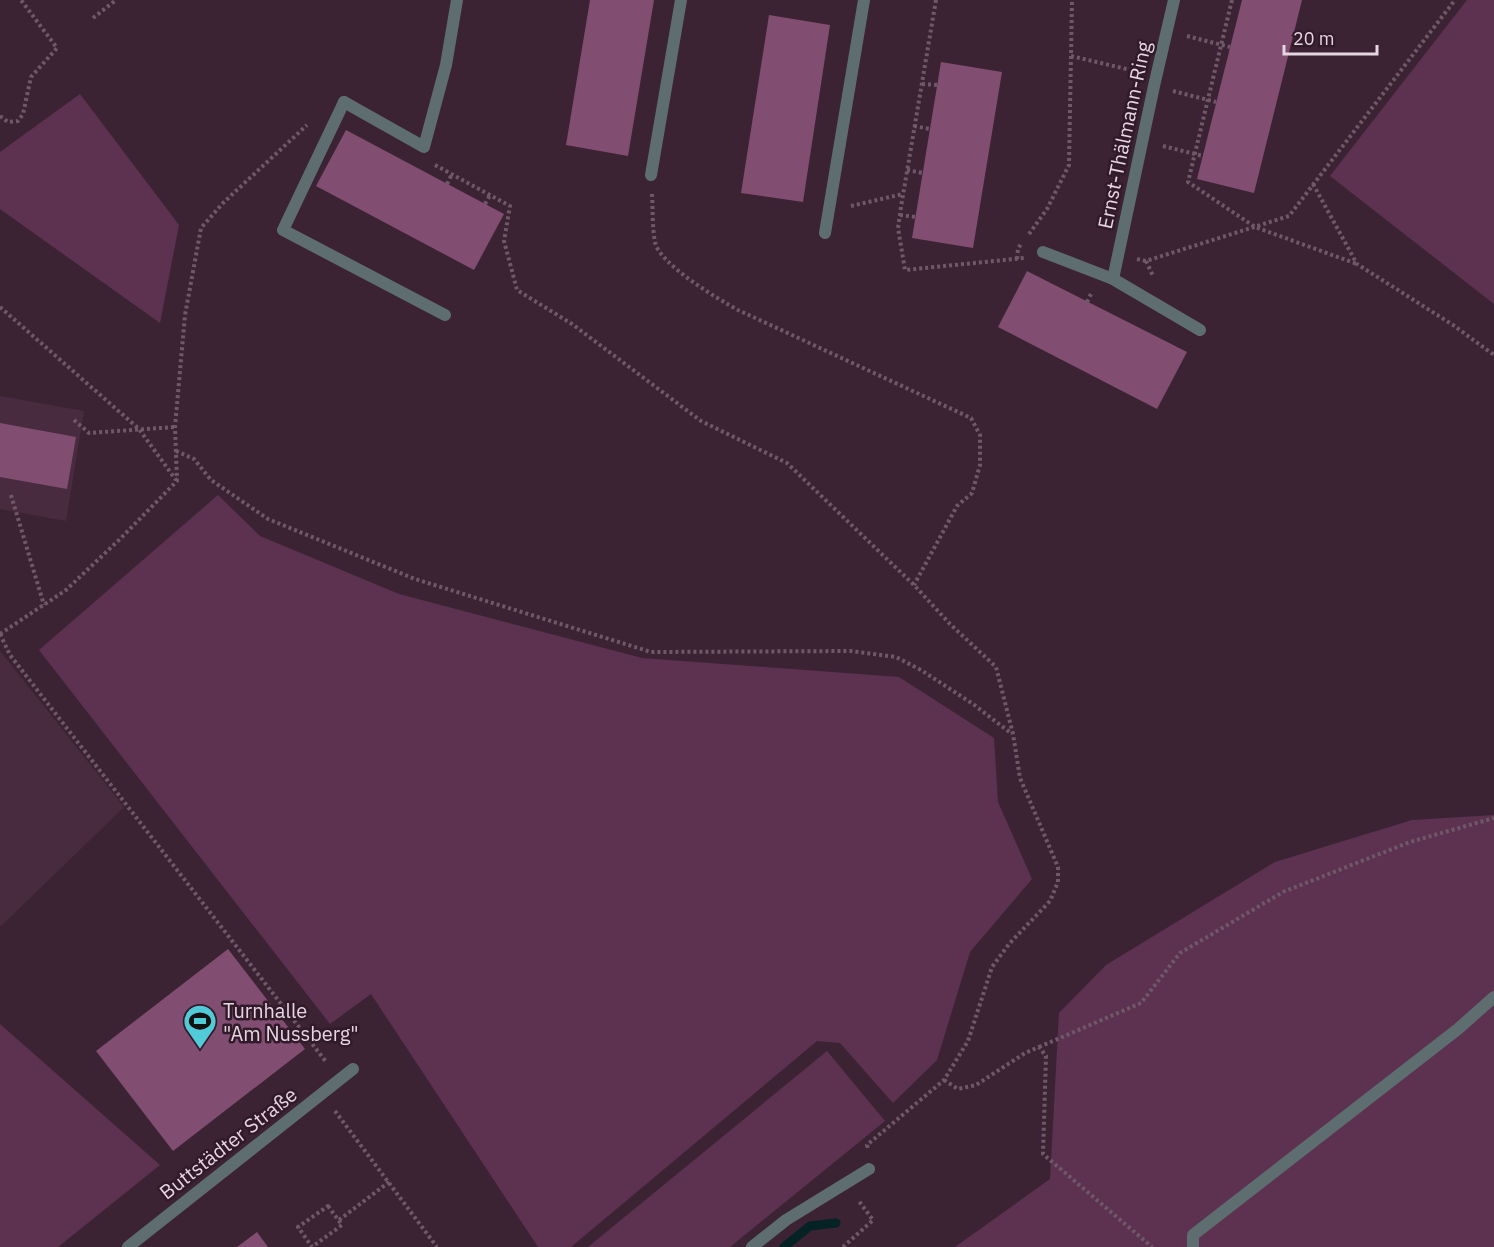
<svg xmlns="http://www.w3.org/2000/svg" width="1494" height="1247" viewBox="0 0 1494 1247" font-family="'IBM Plex Sans',sans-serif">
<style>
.built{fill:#492b40}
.green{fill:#5c3250}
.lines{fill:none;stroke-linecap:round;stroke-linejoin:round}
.stream{stroke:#052225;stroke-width:9}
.building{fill:#814d71}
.path{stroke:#6f5968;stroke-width:4;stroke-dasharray:3 3;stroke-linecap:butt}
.lane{stroke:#5e6e70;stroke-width:12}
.street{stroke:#5e6e70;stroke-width:12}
.labels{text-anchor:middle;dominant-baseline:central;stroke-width:5;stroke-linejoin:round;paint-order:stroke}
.street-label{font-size:20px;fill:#e6d6e0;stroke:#311a2a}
.poi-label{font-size:20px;fill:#e6d6e0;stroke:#311a2a;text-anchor:start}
</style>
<rect width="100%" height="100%" fill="#3b2334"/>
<g class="built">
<polygon points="0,396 84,411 66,521 0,509"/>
<polygon points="0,651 124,807 0,927"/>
</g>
<g class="green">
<polygon points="1467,0 1494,0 1494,304 1330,176"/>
<polygon points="80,94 179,225 160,323 0,209 0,152"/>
<polygon points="218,495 260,536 399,594 642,658 899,677 994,738 998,802 1032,879 970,952 937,1060 893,1103 840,1043 817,1041 571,1247 538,1247 371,994 330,1024 39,650"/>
<polygon points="1494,815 1494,1247 955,1247 1050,1179 1059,1013 1106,965 1275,862 1412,820"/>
<polygon points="0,1024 160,1165 58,1247 0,1247"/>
<polygon points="827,1051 885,1121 730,1247 588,1247"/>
</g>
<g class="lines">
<polyline class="stream" points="784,1247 810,1226 836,1223"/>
</g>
<g class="building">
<polygon points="590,0 654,0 628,156 566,145"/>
<polygon points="1242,0 1302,0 1254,193 1197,179"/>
<polygon points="769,15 830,25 803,202 741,193"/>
<polygon points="941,62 1002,72 973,248 912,238"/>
<polygon points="346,130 504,214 474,270 316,186"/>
<polygon points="1027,271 1187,352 1157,409 998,327"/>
<polygon points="0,423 76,437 67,489 0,477"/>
<polygon points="228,949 305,1049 173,1151 96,1051"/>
<polygon points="257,1232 268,1247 237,1247"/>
</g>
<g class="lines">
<g class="path">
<polyline points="936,0 901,207 898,228 905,270 1024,258"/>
<polyline points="1232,0 1188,182 1255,227 1357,264"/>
<polyline points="93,18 116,0"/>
<polyline points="1187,36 1230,47"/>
<polyline points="1071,56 1135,71"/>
<polyline points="922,84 937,85"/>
<polyline points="1173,91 1216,102"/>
<polyline points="0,116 8,122 18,121 23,114 31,77 57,48 21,0"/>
<polyline points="914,126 930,129"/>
<polyline points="1163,146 1203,156"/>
<polyline points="435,165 510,206 504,241 517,290 572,324 701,421 787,463 914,585 950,624 996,667 1013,734 1020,778 1058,867 1058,882 1050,901 1009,944 992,967 968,1041 944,1080 867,1145 868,1149"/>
<polyline points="907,170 923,173"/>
<polyline points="447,184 452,174"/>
<polyline points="1313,184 1357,264 1453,325 1494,355"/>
<path d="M652 194C653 210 652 227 655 242 659 264 718 299 738 310L971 418 980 435V465L972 493 957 506 914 585"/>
<polyline points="485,204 490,195"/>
<polyline points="851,206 903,194"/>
<polyline points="900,215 916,217"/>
<polyline points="1029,234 1047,209 1069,165 1072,0"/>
<polyline points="1017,259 1018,249 1022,242"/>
<polyline points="1137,259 1146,261 1289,216 1455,0"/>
<polyline points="1146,261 1153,276"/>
<polyline points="1087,302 1091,294"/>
<polyline points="0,307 139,429 176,480"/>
<polyline points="74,420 89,433 175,427"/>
<polyline points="176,451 194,459 211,480 268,519 415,579 651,652 851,651 896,657 921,670 973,704 1012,734"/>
<polyline points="11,495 44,605"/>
<polyline points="0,634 66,590 120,539 177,481 175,427 185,315 201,228 223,203 307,125"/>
<polyline points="0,634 10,655 327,1063"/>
<polyline points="1039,1047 1141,1003 1180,953 1283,892 1410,842 1494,818"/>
<polyline points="944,1080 958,1089 976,1085 1025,1053 1039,1047 1046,1056 1043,1154 1152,1247"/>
<polyline points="335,1111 437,1247"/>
<polygon points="328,1206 342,1225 312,1247 298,1227"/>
<polyline points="339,1220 389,1182"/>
<polyline points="843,1247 873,1220 858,1200"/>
</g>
<g class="lane">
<polyline points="344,102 283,230 445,315"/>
<polyline points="1043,252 1113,279 1200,330"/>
<polyline points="1193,1247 1193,1235 1458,1029 1494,997"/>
</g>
<g class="street">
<polyline points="344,102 424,147 446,65 457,0"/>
<polyline points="651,175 681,0"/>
<polyline points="825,233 864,0"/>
<polyline points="1113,279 1154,86 1174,0"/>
<polyline points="128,1247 353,1069"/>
<polyline points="752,1247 786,1220 869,1169"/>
</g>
</g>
<defs>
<g id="stadium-pin" transform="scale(1.725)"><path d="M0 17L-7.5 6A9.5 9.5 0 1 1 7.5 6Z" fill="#52cbd8" stroke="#311a2a"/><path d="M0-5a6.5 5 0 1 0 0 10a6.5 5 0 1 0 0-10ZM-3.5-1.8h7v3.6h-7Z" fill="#111"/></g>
</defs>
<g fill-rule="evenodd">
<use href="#stadium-pin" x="200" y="1021"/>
</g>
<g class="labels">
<g class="street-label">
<text transform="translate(1124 135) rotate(-78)">Ernst-Thälmann-Ring</text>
<text transform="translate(228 1143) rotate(-38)">Buttstädter Straße</text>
</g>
<g class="poi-label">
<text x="223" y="1010">Turnhalle<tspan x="223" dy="23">"Am Nussberg"</tspan></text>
</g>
</g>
<path d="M1284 45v9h93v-9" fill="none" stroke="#e6d6e0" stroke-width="3"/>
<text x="1293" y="45" font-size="18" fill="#e6d6e0" stroke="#311a2a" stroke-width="4.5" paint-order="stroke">20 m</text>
</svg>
